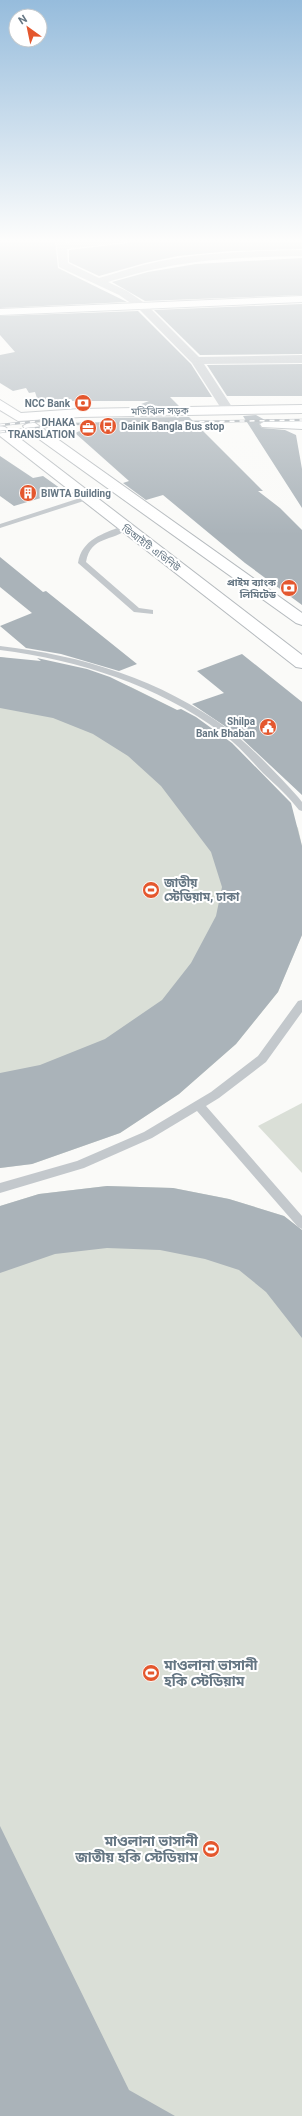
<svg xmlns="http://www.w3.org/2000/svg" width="302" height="2116" viewBox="0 0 302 2116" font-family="Roboto,'Noto Sans Bengali',sans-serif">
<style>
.green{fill:#dadfd7}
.building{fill:#aab3b9}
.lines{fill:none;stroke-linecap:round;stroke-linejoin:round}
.secondary-casing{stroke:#b3babf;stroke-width:2}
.primary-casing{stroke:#b5babe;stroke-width:2}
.lane{fill:#c3c8cc;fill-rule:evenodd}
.street{fill:#c3c8cc;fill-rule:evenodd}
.secondary{fill:#fff;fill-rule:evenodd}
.primary{fill:#fff;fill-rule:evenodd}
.rail-casing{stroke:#a2aab0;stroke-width:2.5}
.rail{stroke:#fff;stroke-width:1.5;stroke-dasharray:5;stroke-linecap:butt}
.labels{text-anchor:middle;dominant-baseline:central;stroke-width:4;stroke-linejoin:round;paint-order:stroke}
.far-poi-label{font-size:10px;font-weight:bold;fill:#657683;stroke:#fff;text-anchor:end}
.far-street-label{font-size:10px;fill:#657683;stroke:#fff}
.poi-label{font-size:12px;font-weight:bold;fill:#657683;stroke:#fff;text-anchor:start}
.near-poi-label{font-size:14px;font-weight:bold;fill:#657683;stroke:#fff;text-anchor:start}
</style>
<rect width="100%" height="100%" fill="#fafaf8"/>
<g class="green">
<polygon points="0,657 87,671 131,687 193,718 275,792 298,828 302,846 302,935 278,992 236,1044 179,1094 120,1133 32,1164 0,1168"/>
<polygon points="302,1103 302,1173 258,1126"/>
<polygon points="107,1186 173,1188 229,1199 284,1216 302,1230 302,2116 0,2116 0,1206 39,1194"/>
</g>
<g class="building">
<polygon points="0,239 55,240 58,268 127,302 0,308"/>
<polygon points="134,239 302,239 302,249 231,251 178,256 145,263 99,276 69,262 69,250 128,243"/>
<polygon points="302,258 302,295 145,301 112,282 148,272 196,264"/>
<polygon points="302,304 302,354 200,355 154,310"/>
<polygon points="138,311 191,364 212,397 170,397 179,406 136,406 149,401 38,401 35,392 29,393 26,388 13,391 0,383 0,355 15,352 0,335 0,316"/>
<polygon points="302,364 302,396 227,396 207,365"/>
<polygon points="256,415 265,420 259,424 262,428 285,430 296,435 302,469 302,508 243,416"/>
<polygon points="189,417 263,491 258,491 280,508 302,530 302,605 245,563 163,495 146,500 123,483 129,481 75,433 110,418"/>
<polygon points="0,456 33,478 43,476 64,491 14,506 0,496"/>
<polygon points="0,557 43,592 46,591 137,664 119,671 61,654 26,648 0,626 32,613 0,587"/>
<polygon points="242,654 302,702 302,795 238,735 192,704 224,693 197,671"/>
<polygon points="0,657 41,661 37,658 87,669 110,677 177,710 181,709 196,717 232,743 291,803 302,846 302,935 278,992 236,1044 179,1094 120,1133 32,1164 0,1168 0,1073 40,1065 105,1039 162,1000 191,963 216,916 222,887 211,852 161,786 128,756 93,734 53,718 0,708"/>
<polygon points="107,1186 173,1188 229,1199 284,1216 302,1230 302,1338 266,1292 239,1270 205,1259 160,1250 107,1248 55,1254 0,1273 0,1206 39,1194"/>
<polygon points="0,1826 129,2090 175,2116 0,2116"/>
</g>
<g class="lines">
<g class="secondary-casing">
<polygon id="secondary" points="302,296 302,302 0,315 0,309"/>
</g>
<g class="primary-casing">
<g id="primary">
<polygon points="0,400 21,413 80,409 302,405 302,413 80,417 18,421 0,410"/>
<polygon points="267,420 302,421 302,429 262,427 260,424"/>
<polygon points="30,422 35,423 302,613 302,625 296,623 25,429 23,426"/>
<polygon points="0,426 5,427 302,655 302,668 296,667 0,436"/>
</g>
</g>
<g class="lane">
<polygon points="83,497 90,499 0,528 0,524"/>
<path d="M122 526 129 528C113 542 91 535 86 562L139 608 153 610V614L134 612 78 563C82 539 103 534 122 526Z"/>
<path d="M0 646C81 655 162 680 228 729 252 747 278 775 298 797L302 802V811L299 810C288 796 276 785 263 773 250 759 237 744 222 733 157 685 79 660 0 650Z"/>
<polygon points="302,1000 302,1012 266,1062 219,1098 206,1106 302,1216 302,1229 298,1227 197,1111 152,1138 84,1168 0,1193 0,1183 77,1161 144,1132 211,1092 258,1056 298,1001"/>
</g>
<path class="street" d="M56 239H66V243L99 239H133L128 242 67 249 68 263 99 278C120 272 140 265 161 261 207 252 255 251 302 250V256C255 257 207 258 161 268 143 271 125 277 108 282L127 291 146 304 199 357 302 355V363L204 364 234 410 228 414 224 413 192 363 138 308 119 295 59 267Z"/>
<use href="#secondary" class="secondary"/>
<use href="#primary" class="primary"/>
<g class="rail-casing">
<g id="rail">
<polyline points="0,425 40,421"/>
<polyline points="0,432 73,424 302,420"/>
</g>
</g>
<use href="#rail" class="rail"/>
</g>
<linearGradient id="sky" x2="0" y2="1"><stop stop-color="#96bcdc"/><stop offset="0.45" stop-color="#fdfdfc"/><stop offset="1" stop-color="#fdfdfc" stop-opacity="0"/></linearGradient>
<rect width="302" height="535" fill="url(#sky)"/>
<defs>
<g id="bank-disc" transform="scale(0.9)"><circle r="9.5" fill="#e4572e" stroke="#fff"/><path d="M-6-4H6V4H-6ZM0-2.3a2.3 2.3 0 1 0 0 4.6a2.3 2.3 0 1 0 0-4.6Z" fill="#fff"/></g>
<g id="bus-disc" transform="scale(0.9)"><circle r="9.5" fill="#e4572e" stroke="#fff"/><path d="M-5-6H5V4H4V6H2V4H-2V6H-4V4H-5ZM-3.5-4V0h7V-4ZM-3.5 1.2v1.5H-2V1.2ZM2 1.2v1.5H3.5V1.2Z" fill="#fff"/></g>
<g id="office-disc" transform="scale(0.9)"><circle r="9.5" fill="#e4572e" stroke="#fff"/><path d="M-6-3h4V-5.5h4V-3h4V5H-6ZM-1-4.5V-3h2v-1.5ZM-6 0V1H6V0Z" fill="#fff"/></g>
<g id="building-disc" transform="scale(0.9)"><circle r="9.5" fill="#e4572e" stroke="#fff"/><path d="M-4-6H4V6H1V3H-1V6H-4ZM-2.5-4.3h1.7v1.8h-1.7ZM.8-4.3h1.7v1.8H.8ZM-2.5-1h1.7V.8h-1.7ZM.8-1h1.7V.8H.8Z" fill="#fff"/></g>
<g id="civic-disc" transform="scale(0.9)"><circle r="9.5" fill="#e4572e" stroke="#fff"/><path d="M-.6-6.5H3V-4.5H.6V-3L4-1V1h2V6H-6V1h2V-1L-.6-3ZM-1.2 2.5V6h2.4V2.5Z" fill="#fff"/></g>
<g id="stadium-disc" transform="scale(0.9)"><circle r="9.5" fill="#e4572e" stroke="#fff"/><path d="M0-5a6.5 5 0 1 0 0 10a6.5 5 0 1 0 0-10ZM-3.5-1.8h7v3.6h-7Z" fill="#fff"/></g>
</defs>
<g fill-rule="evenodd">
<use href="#bank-disc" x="83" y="403"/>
<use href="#bus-disc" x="108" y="426"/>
<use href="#office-disc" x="88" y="428"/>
<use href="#building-disc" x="28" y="493"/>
<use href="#bank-disc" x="289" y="588"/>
<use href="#civic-disc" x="268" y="727"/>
<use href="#stadium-disc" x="151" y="890"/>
<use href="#stadium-disc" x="151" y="1673"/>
<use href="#stadium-disc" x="211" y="1849"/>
</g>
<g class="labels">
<g class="far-poi-label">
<text x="70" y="403">NCC Bank</text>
<text x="75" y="422">DHAKA<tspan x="75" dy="12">TRANSLATION</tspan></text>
<text x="121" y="426" text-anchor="start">Dainik Bangla Bus stop</text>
<text x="41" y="493" text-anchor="start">BIWTA Building</text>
<text x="276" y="582">প্রাইম ব্যাংক<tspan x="276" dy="12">লিমিটেড</tspan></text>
<text x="255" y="721">Shilpa<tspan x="255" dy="12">Bank Bhaban</tspan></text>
</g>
<g class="far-street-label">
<text transform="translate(160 411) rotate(-1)">মতিঝিল সড়ক</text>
<text transform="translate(151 548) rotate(37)">ডিআইটি এভিনিউ</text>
</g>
<g class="poi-label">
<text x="164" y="883">জাতীয়<tspan x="164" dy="14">স্টেডিয়াম, ঢাকা</tspan></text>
</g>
<g class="near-poi-label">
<text x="164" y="1665">মাওলানা ভাসানী<tspan x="164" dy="16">হকি স্টেডিয়াম</tspan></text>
<text x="198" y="1841" text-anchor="end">মাওলানা ভাসানী<tspan x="198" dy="16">জাতীয় হকি স্টেডিয়াম</tspan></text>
</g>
</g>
<g transform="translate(28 28) rotate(327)"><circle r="19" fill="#ffffff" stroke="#c1c8cd"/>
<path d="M0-3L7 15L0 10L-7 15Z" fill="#e4572e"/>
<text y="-6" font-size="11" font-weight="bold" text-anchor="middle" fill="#657683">N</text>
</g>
</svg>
